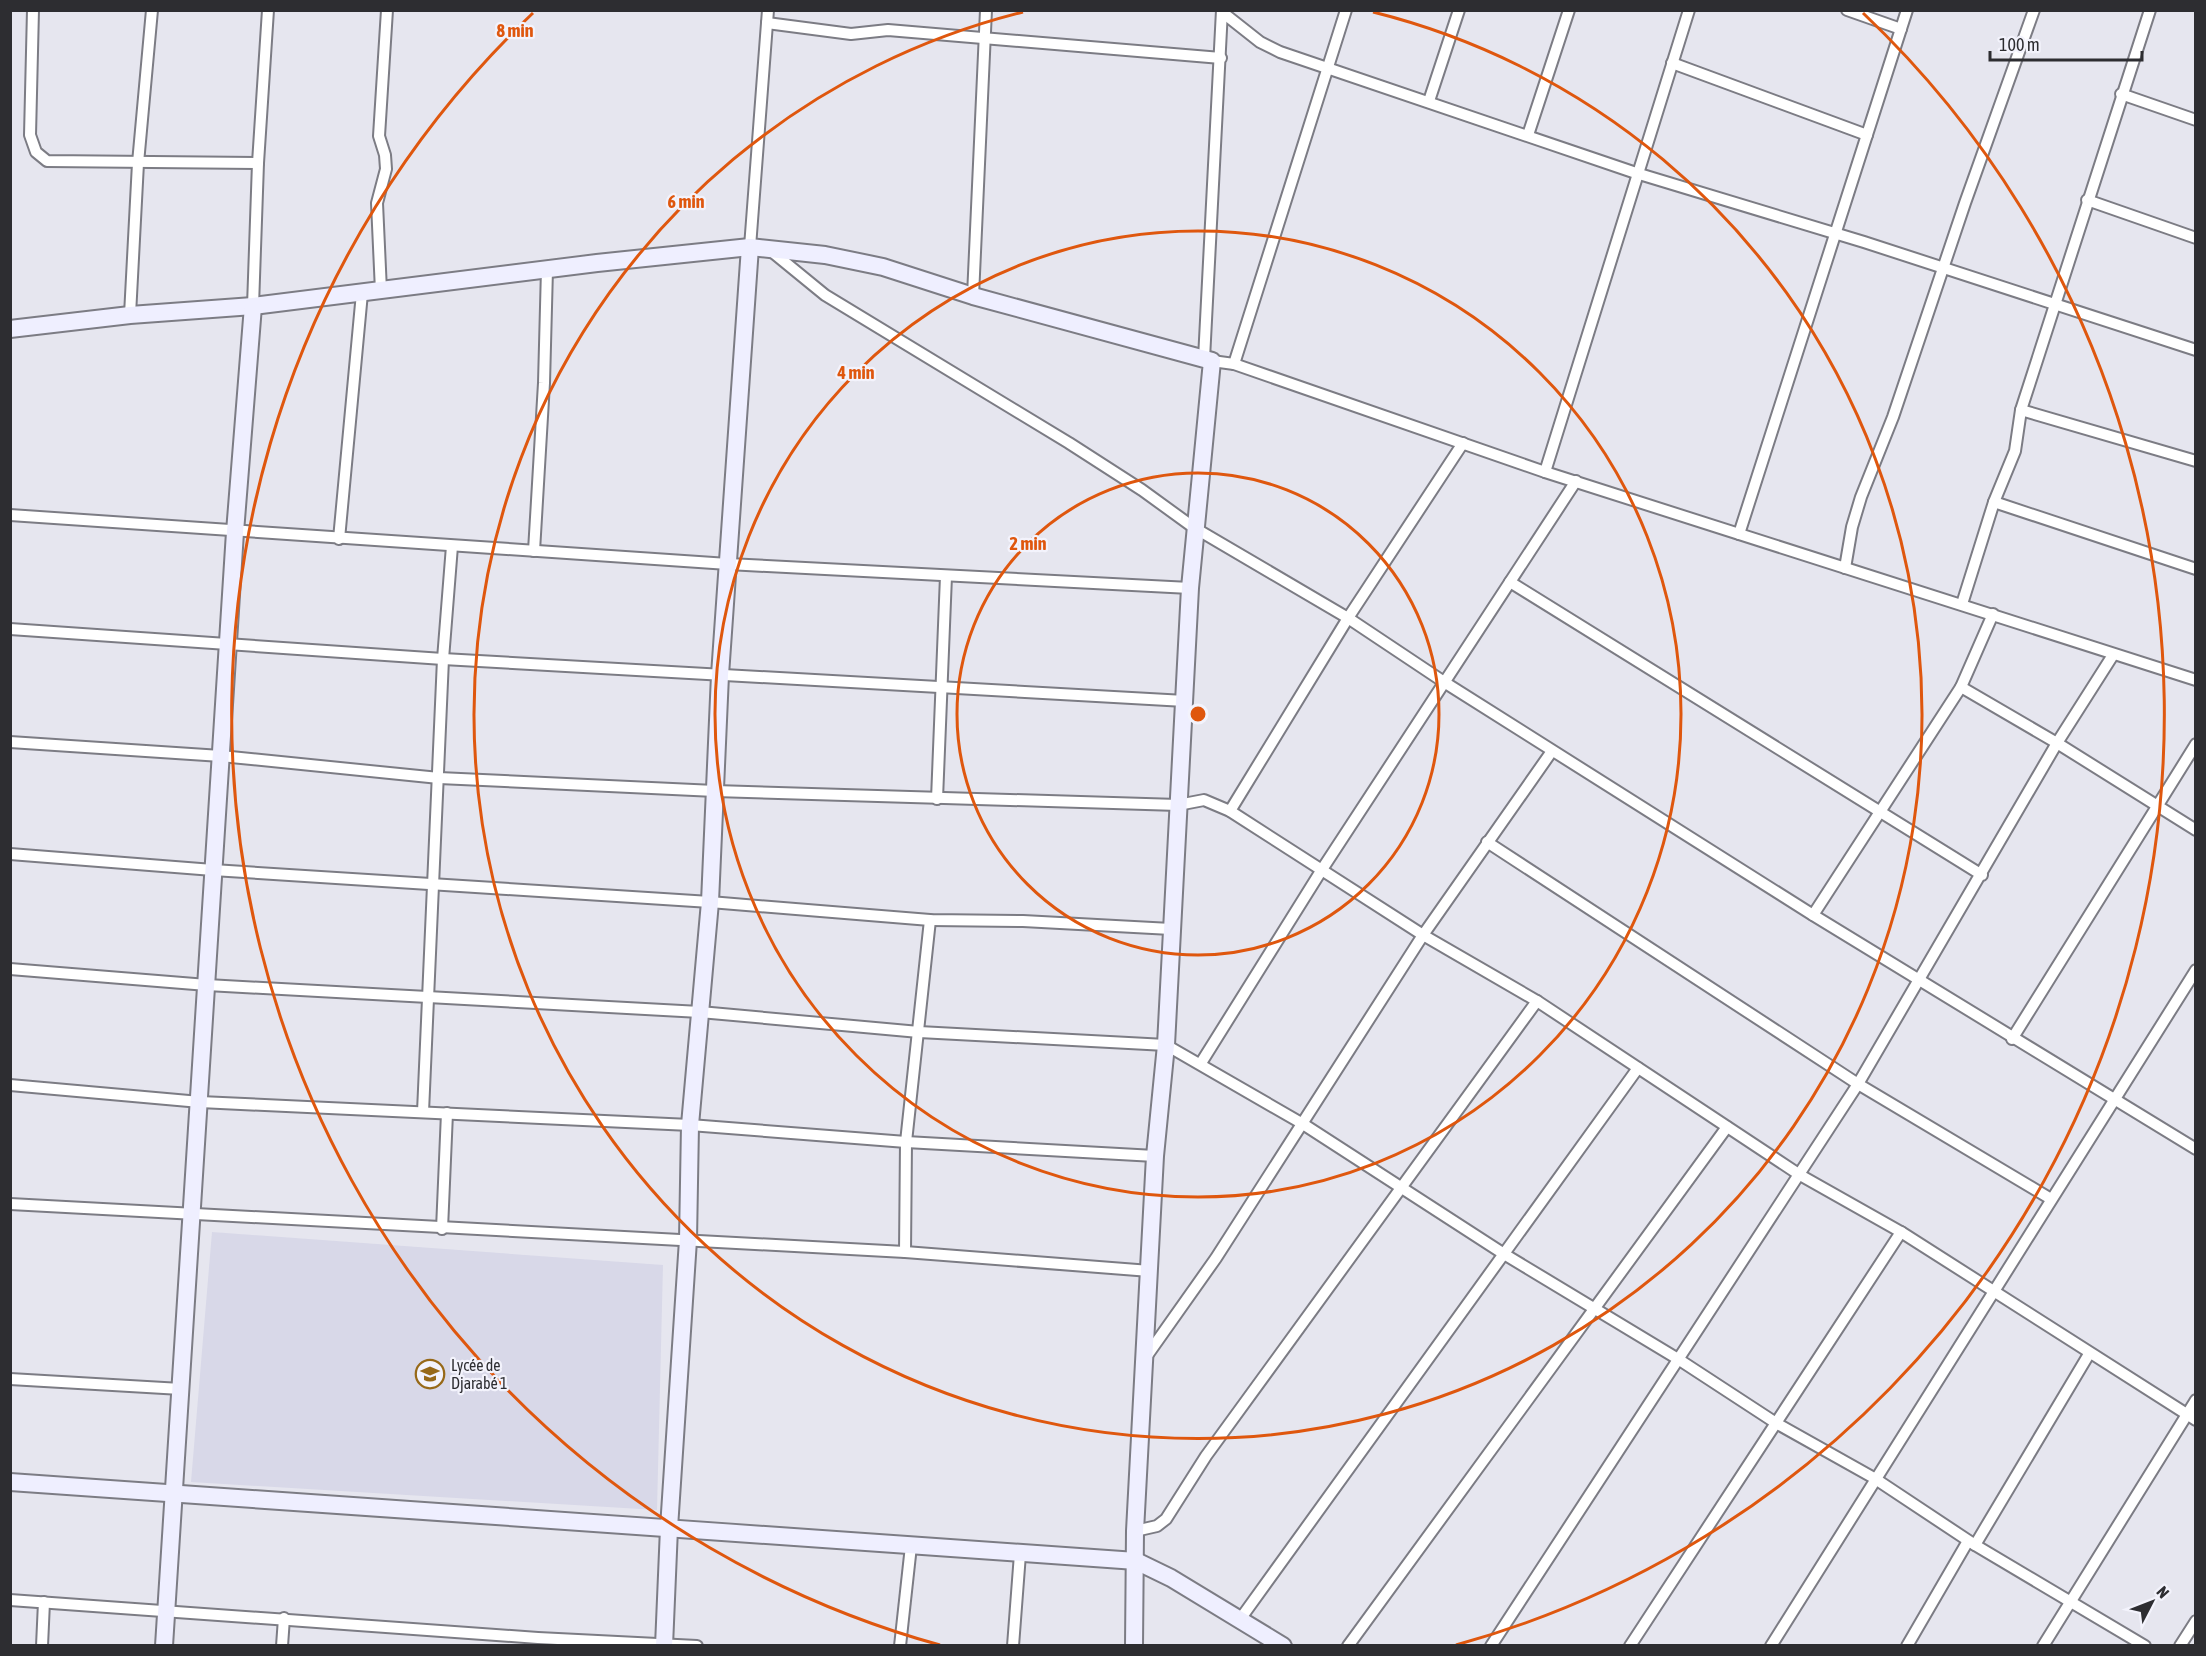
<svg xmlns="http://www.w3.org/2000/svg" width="2206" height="1656" viewBox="0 0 2206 1656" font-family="'Asap Condensed',sans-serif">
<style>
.built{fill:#d8d8e8}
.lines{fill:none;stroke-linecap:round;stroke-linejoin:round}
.street-casing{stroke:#7c7c84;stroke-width:14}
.secondary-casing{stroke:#7c7c84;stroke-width:20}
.street{stroke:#fff;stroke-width:10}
.secondary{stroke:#efefff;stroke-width:16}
.ring{fill:none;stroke:#df570e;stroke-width:3}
.labels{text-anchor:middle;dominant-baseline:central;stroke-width:4.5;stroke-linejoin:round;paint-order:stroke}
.poi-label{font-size:16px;fill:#2d2d31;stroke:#f3f3fc;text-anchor:start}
.centre{fill:#df570e;stroke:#f3f3fc;stroke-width:3}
.ring-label{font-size:18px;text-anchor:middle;font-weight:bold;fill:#df570e;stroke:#f3f3fc;stroke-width:4.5;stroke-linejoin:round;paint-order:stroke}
</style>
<rect width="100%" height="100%" fill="#e6e6ef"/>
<polygon class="built" points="212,1232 663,1265 657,1510 191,1482"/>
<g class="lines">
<g class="street-casing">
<g id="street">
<polyline points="33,10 30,135 36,152 47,161 258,163"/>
<polyline points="1847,10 1901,29"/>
<polyline points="1222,12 1260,42 1280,52 1636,173 1864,242 2196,350"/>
<polyline points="767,23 851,34 888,30 1221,58"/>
<polyline points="1672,63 1867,135"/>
<polyline points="2121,94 2196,120"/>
<polyline points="1429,101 1459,10"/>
<polyline points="1528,135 1569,10"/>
<polyline points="2087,200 2196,238"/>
<polyline points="750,247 768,10"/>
<polyline points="770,250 825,295 1069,443 1142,490 1193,527 1348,618 1444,682 1813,915 2196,1149"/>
<polyline points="381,291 377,203 386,169 385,155 379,136 387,10"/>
<polyline points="973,296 986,10"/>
<polyline points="253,306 258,163 268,10"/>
<polyline points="130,315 138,163 152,10"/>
<polyline points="1204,359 1222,10"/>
<polyline points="1212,361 1234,364 1545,472 2196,680"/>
<polyline points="1234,364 1346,10"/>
<polyline points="2021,410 2196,461"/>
<polyline points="1545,472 1689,10"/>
<polyline points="1994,502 2196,569"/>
<polyline points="10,515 728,564 1190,588"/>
<polyline points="1739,534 1907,10"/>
<polyline points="339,539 362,293"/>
<polyline points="534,551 544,383 547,269"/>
<polyline points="1845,568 1852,527 1861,497 1893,417 1965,203 2034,10"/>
<polyline points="1510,582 1982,875"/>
<polyline points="1962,604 1994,502 2015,451 2021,410 2150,10"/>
<polyline points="1993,614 1961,687 2057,743 2196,830"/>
<polyline points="10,629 443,659 1185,701"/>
<polyline points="10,742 221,756 439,778 715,791 1178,805 1204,800 1230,811 1423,935 1537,1001 1800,1175 1901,1232 2196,1420"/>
<polyline points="937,799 946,576"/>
<polyline points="1230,811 1348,618 1463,443"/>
<polyline points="1487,842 1858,1084 2051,1199"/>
<polyline points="10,854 213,870 710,902 930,920 1023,921 1171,929"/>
<polyline points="1813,915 1961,687"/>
<polyline points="10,969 207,985 700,1012 919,1032 1166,1045 1303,1124 1504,1254 1678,1359 1776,1423 1874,1478 1975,1545 2145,1646"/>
<polyline points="2012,1039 2196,744"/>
<polyline points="1201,1063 1321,871 1576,481"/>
<polyline points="10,1085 200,1102 690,1125 906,1142 1155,1156"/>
<polyline points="423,1112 443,659 452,546"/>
<polyline points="10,1204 905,1252 1150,1271"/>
<polyline points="442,1229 447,1113"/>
<polyline points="905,1252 906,1142 930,920"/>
<polyline points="1146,1357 1216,1258 1423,935 1552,751"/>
<polyline points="10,1379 181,1389"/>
<polyline points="1135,1531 1157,1526 1166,1519 1206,1456 1537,1001"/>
<polyline points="1975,1545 2089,1354"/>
<polyline points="10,1600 538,1638 697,1646"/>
<polyline points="1241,1618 1638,1068"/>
<polyline points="42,1646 44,1602"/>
<polyline points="282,1646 284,1618"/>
<polyline points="900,1646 911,1546"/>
<polyline points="1013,1646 1020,1554"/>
<polyline points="1348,1646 1727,1127"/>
<polyline points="1491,1646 1858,1084 2057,743 2113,655"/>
<polyline points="1630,1646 1901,1232"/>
<polyline points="1771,1646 2196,970"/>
<polyline points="1907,1646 1968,1541"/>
<polyline points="2043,1646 2196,1400"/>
<polyline points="2180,1646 2196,1621"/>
</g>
</g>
<g class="secondary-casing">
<g id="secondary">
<polyline points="10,329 130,315 253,306 597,263 750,247 825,255 883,267 973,296 1212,361 1190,588 1166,1045 1155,1156 1135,1531 1134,1646"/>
<polyline points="10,1482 1136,1561 1171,1578 1283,1646"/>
<polyline points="164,1646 235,532 253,306"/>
<polyline points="664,1646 669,1528 688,1240 690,1125 710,902 720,675 750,247"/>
</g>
</g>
<use href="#street" class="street"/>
<use href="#secondary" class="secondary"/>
</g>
<g class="ring">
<circle cx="1198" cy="714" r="241"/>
<circle cx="1198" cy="714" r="483"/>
<path d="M1373 12A724 724 0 1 1 1023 12"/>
<path d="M940 1645A966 966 0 0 1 533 13M1863 13A966 966 0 0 1 1456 1645"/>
</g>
<defs>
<g id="university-ring" transform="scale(1.5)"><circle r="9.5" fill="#f3f3fc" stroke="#976918" stroke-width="1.5"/><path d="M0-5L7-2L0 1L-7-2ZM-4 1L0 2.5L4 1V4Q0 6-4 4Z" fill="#976918"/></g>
</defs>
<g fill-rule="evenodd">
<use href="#university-ring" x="430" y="1374"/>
</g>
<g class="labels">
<g class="poi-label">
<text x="451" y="1365">Lycée de<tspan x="451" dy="18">Djarabé 1</tspan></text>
</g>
</g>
<circle cx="1198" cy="714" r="9" class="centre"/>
<g class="ring-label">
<text x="515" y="37">8 min</text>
<text x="686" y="208">6 min</text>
<text x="856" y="379">4 min</text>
<text x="1028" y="550">2 min</text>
</g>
<rect width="2206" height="1656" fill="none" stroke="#2d2d31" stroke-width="24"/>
<g transform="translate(2152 1602) rotate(48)" stroke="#f3f3fc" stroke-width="4.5" paint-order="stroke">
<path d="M0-4.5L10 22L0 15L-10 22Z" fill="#2d2d31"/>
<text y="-9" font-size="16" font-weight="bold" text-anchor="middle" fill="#2d2d31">N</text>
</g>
<path d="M1990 51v9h152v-9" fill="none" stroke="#2d2d31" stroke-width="3"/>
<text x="1999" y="51" font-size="18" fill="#2d2d31" stroke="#f3f3fc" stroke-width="4.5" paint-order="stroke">100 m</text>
</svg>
